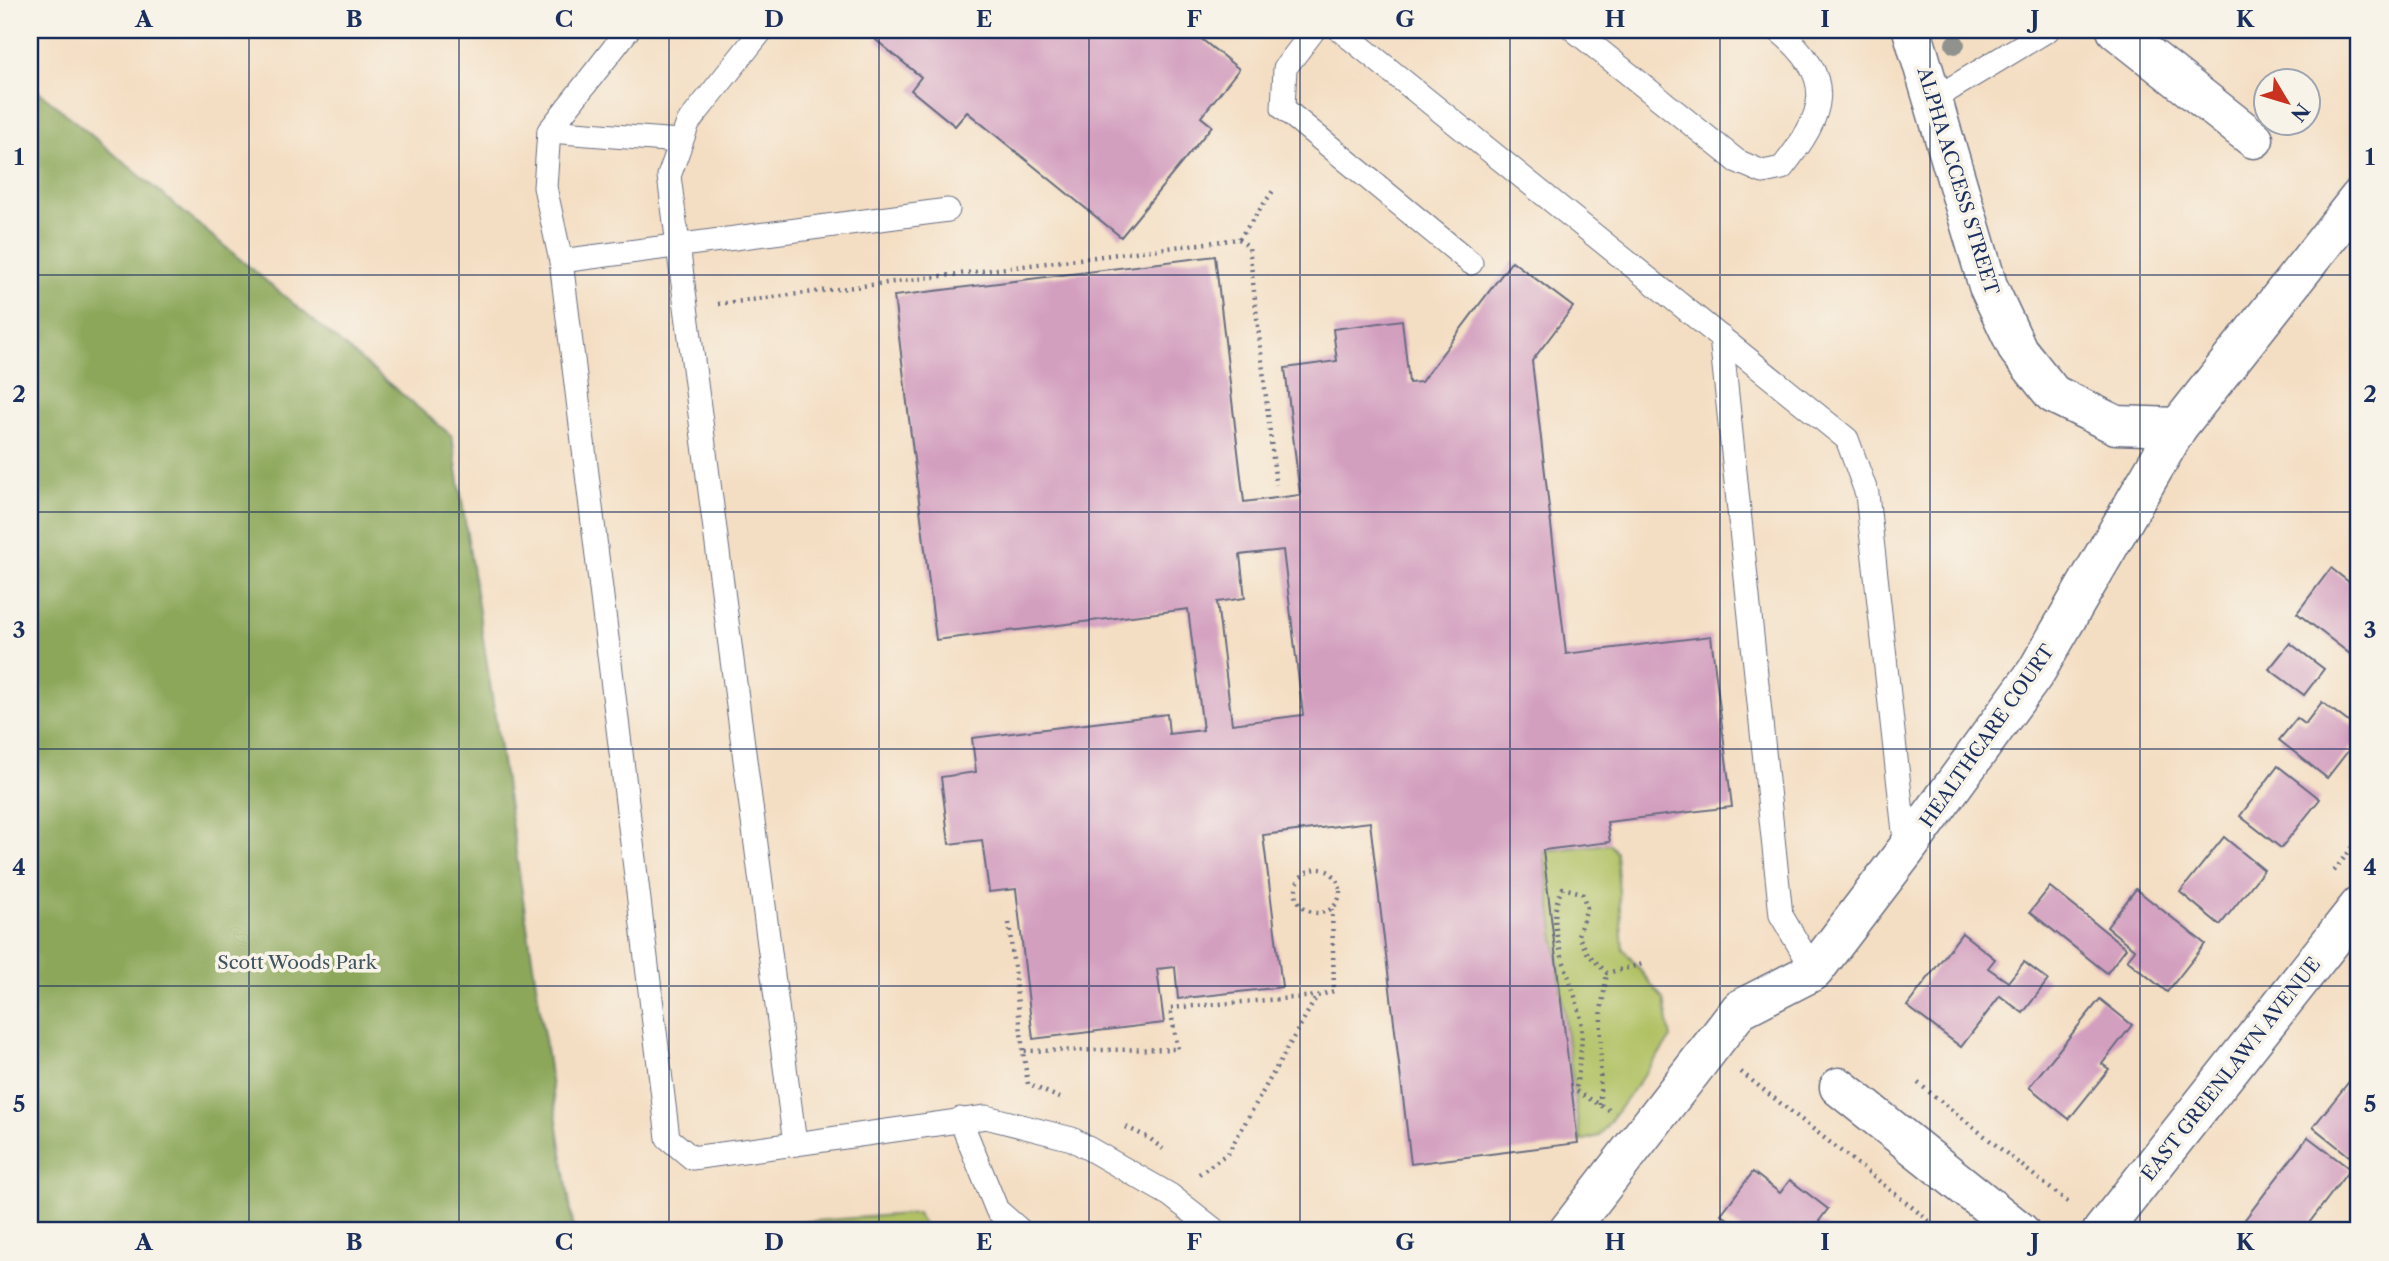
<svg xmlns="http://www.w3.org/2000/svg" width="2389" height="1261" viewBox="0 0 2389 1261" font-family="'Libre Caslon Text',serif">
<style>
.green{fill:#b1c164;stroke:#667861;stroke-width:2}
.forest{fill:#8ca75a;stroke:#546b5c;stroke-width:2}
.building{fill:#d39fbf;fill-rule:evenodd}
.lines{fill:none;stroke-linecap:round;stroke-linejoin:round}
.service-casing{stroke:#676c81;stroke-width:25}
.minor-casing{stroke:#676c81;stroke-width:41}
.path{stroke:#676c81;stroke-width:4.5;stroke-dasharray:2 5;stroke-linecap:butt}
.service{stroke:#fff;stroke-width:23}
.minor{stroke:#fff;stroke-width:38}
.tree{fill:#91928d}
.grid{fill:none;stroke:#1b2f5e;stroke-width:2;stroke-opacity:0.55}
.labels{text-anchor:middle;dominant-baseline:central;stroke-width:7;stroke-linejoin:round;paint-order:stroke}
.street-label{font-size:19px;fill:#1b2f5e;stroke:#f7f3e8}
.park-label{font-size:19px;fill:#405460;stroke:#f7f3e8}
.neatline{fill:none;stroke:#1b2f5e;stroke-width:2.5}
.grid-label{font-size:23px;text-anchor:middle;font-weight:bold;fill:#1b2f5e}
</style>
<rect width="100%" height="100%" fill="#f7f3e8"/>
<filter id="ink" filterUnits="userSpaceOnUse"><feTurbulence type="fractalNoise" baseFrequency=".0143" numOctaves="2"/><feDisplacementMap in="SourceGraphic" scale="14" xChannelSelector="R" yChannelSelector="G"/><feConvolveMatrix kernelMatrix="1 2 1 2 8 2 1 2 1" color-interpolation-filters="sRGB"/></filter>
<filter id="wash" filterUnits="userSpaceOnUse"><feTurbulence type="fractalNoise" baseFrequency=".00686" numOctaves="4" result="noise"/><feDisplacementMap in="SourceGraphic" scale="28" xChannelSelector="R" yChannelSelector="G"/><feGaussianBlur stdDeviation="1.57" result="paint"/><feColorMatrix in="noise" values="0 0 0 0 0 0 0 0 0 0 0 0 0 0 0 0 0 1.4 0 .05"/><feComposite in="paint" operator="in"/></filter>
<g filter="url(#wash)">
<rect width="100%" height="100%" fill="#f4dec3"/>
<g class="green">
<polygon points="1610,844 1616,852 1623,949 1664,1000 1671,1038 1599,1136 1580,1141 1544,851"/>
<polygon points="918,1213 926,1231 685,1231"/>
</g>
<polygon class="forest" points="30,84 452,436 574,1231 30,1231"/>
<g id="blocks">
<g class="building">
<polygon points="884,30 1190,30 1239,69 1201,117 1212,126 1121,237 967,112 955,126 911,90 921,77 876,40"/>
<path d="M1215 256 1244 502 1300 495 1285 368 1337 361 1333 329 1402 320 1409 383 1421 382 1512 261 1573 307 1532 361 1566 654 1711 636 1732 807 1607 822 1610 842 1543 850 1578 1143 1411 1164 1370 822 1263 835 1282 987 1178 999 1175 967 1157 969 1164 1023 1033 1039 1016 889 989 892 982 840 949 844 941 777 976 772 972 738 1167 714 1169 734 1203 730 1188 609 936 640 894 296ZM1283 550 1303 715 1232 724 1217 602 1245 598 1240 555Z"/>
<polygon points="2331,568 2359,590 2359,661 2297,613"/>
<polygon points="2290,643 2324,669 2304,695 2269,669"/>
<polygon points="2322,702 2359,730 2359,737 2327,778 2279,740 2297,718 2305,724"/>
<polygon points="2278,766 2320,799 2281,848 2240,816"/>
<polygon points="2224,837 2264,870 2220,925 2180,892"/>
<polygon points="2050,887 2126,948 2107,973 2030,912"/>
<polygon points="2136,889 2205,944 2167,992 2127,960 2135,950 2107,927"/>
<polygon points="1962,933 1995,959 1988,968 2008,982 2024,962 2048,980 2023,1013 2000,996 1961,1047 1907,1006"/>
<polygon points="2100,999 2132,1025 2102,1064 2109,1069 2069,1119 2029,1087"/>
<polygon points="2359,1069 2359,1164 2313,1127"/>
<polygon points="2308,1137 2350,1169 2303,1231 2236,1231"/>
<polygon points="1753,1172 1780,1193 1790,1180 1828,1209 1819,1221 1833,1231 1744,1231 1721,1214"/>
</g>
</g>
</g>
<g filter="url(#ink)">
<use href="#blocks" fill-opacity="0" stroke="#676c81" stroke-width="2"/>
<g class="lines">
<g class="service-casing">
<g id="service">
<polyline points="628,30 549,131 545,187 561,261 668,1138 692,1158 795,1144"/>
<polyline points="762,30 688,123 669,176 795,1144 986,1117 1072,1139 1170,1195 1216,1231"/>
<polyline points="1314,30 1285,68 1283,108 1471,263"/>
<polyline points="1340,30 1847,439 1867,494 1906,850"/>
<path d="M1574 30 1737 161 1763 172 1782 168C1825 114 1838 79 1778 30"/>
<polyline points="1932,100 2048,30"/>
<polyline points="549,131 679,141"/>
<polyline points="561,261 948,210"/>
<polyline points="1721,337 1781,915 1814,971"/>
<polyline points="960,1119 997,1210 1021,1231"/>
</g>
</g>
<g class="minor-casing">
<g id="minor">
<polyline points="1912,30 1988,286 2018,350 2053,394 2116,425 2178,427"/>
<polyline points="2116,30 2254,139"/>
<polyline points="1839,1087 2020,1231"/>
<polyline points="1568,1231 1740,1009 1814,971 1906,850 2036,672 2178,427 2359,198"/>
<polyline points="2102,1231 2359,906"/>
</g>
</g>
<g class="path">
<polyline points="1239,239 1273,191"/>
<polyline points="718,304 1239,239 1249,247 1276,485"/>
<circle cx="1318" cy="891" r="22"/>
<polyline points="2334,871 2359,839"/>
<polyline points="1009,923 1023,1051"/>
<polyline points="1741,1072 1942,1231"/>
<polyline points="1918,1083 2070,1204"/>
<polyline points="1060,1098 1028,1084 1023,1051 1178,1049 1170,1008 1317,996"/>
<polyline points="1600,1105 1601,1011 1607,973"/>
<path d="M1609 1110 1576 1091C1578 1069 1584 1042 1581 1020 1575 982 1540 924 1563 888L1582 893 1587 908 1578 935 1588 954 1607 973 1643 964"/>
<polyline points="1126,1127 1149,1138 1163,1149"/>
<polyline points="1199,1174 1228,1153 1317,996 1334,991 1332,909"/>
</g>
<use href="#service" class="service"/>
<use href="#minor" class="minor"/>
</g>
<circle class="tree" cx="1955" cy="44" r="10"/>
</g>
<path class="grid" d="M249 30V1231M459 30V1231M669 30V1231M879 30V1231M1089 30V1231M1300 30V1231M1510 30V1231M1720 30V1231M1930 30V1231M2140 30V1231M30 275H2359M30 512H2359M30 749H2359M30 986H2359"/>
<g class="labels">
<g class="street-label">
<text transform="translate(1958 181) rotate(73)">ALPHA ACCESS STREET</text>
<text transform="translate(1987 736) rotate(-55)">HEALTHCARE COURT</text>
<text transform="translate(2231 1069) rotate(-52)">EAST GREENLAWN AVENUE</text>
</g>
<g class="park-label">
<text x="297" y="962">Scott Woods Park</text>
</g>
</g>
<rect width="2389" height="1261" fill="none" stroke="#f7f3e8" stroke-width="77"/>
<g transform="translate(2287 102) rotate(128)"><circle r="33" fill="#f7f3e8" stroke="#9fa5b1" stroke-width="2"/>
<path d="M0-5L12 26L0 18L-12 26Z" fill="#c8321e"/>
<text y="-10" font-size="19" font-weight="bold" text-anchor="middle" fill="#1b2f5e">N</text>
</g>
<rect x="38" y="38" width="2312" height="1184" class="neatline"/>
<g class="grid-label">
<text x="144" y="27">A</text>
<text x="354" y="27">B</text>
<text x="564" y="27">C</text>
<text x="774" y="27">D</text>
<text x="984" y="27">E</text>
<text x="1194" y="27">F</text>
<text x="1405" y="27">G</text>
<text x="1615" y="27">H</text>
<text x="1825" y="27">I</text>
<text x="2035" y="27">J</text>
<text x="2245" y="27">K</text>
<text x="19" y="165">1</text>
<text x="2370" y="165">1</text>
<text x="19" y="402">2</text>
<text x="2370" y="402">2</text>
<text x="19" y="638">3</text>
<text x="2370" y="638">3</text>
<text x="19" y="875">4</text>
<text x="2370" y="875">4</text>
<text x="19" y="1112">5</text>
<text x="2370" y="1112">5</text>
<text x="144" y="1250">A</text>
<text x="354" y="1250">B</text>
<text x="564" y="1250">C</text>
<text x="774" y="1250">D</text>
<text x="984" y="1250">E</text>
<text x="1194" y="1250">F</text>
<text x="1405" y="1250">G</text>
<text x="1615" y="1250">H</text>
<text x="1825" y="1250">I</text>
<text x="2035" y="1250">J</text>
<text x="2245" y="1250">K</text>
</g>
</svg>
